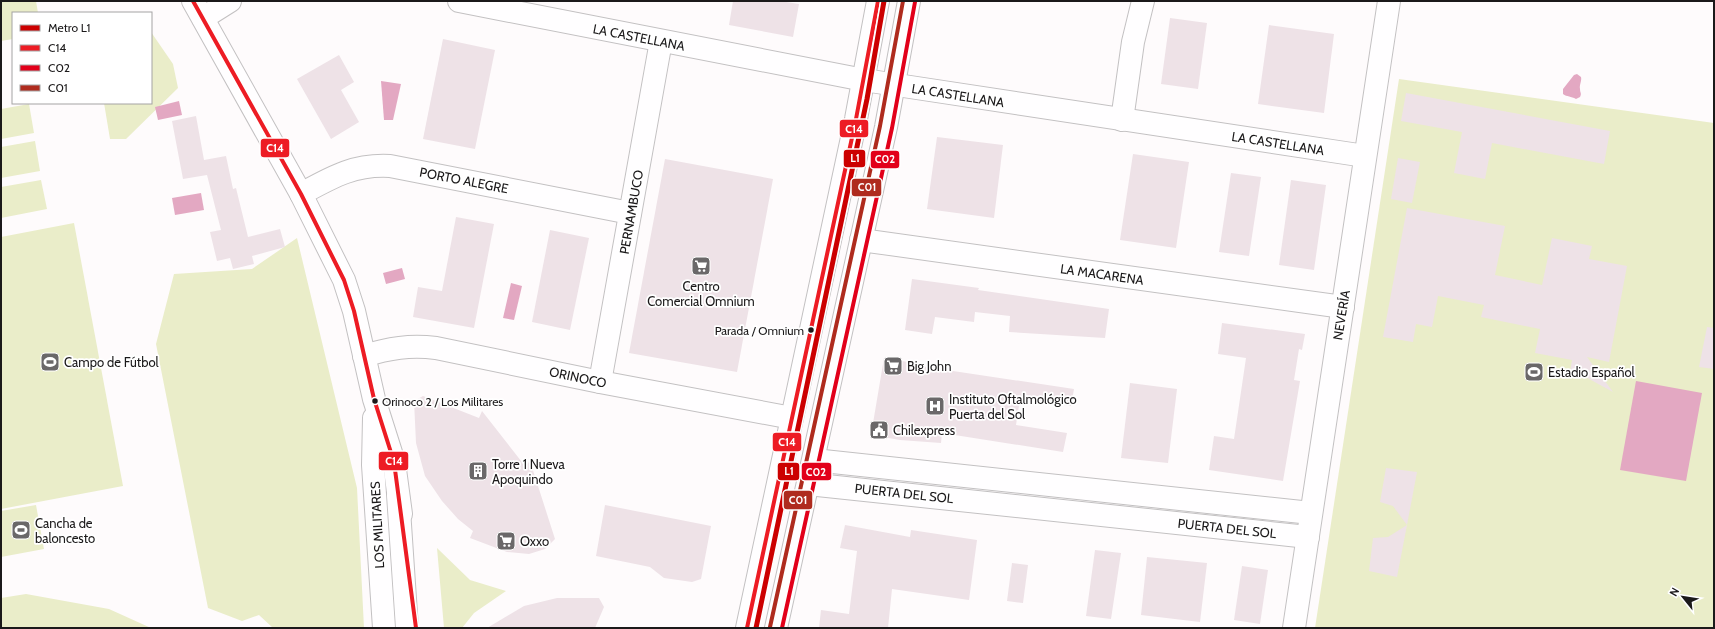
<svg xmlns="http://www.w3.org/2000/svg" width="1715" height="629" viewBox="0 0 1715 629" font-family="Cabin,sans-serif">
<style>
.green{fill:#eaedc9}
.water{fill:#e3a8c2}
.building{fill:#eee2e7}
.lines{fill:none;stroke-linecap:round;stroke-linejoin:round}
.minor-casing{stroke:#c3c1c2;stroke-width:24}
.major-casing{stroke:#c3c1c2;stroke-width:24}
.highway-casing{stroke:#c3c1c2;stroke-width:24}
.minor{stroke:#fffeff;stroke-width:22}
.major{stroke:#fffeff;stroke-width:22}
.highway{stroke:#fffeff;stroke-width:22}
.bus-1-casing{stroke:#fff;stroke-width:7}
.bus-2-casing{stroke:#fff;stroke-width:7}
.bus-3-casing{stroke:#fff;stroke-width:7}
.bus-1{stroke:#ed1c24;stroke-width:4}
.bus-2{stroke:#e2001a;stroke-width:4}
.bus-3{stroke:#af2b1e;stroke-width:4}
.metro-1-casing{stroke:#fff;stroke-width:8}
.metro-1{stroke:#c00;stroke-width:5}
.bus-dot{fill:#1b191a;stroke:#fff;stroke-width:1.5}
.labels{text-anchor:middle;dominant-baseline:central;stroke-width:3.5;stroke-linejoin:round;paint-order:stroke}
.bus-label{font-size:12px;fill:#1b191a;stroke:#fff;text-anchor:end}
.street-label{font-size:13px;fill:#1b191a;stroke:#fff}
.poi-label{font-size:13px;fill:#1b191a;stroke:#fff;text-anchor:start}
.line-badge{stroke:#fff;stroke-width:1.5}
.badge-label{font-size:11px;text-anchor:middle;font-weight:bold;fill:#fff}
</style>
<rect width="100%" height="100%" fill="#fefbfc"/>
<g class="green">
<polygon points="1,1 36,1 38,13 13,13 13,39 1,41"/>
<polygon points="151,32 173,64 178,88 126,139 110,139 104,103 151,103"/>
<polygon points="1399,79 1714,123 1714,628 1315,628"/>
<polygon points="29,104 34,133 1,139 1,109"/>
<polygon points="35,141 40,171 1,178 1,147"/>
<polygon points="41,180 47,209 1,218 1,187"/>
<polygon points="74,223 123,486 1,509 1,237"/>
<polygon points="297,238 357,488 364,628 273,628 259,615 242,621 208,608 156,344 174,274 252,269"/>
<polygon points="36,505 44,549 1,557 1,511"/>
<polygon points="437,548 470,580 506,591 474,613 462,628 444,628"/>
<polygon points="26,594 109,609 151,628 1,628 1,598"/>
</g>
<g class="water">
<path d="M1577 74 1581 77C1582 81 1579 85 1580 89 1580 93 1582 93 1580 97L1576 99C1571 96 1567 97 1563 94V89L1574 75Z"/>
<polygon points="381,81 401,84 393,120 384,120"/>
<polygon points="179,101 182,115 158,120 155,107"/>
<polygon points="201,193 204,210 175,215 172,198"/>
<polygon points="402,268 405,279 386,284 383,273"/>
<polygon points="511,283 522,286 514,320 503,318"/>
<polygon points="1636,381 1702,393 1686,481 1620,470"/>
</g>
<g class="building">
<polygon points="733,1 780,1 799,4 793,37 729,25"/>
<polygon points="1170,18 1207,23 1198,89 1161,84"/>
<polygon points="1269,25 1334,34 1324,113 1258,104"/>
<polygon points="443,39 495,50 475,149 423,139"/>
<polygon points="339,55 354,82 341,90 359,122 331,139 297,79"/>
<polygon points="1406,93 1610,131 1604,164 1492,143 1485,179 1454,173 1462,132 1401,121"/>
<polygon points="196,116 204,160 226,156 233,189 236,188 248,237 280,229 285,247 252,256 254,264 233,269 230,258 217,261 210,232 221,230 207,175 183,179 172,121"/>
<polygon points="937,137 1003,145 994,218 927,209"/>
<polygon points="1133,154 1189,162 1176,248 1120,240"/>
<polygon points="1398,158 1420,162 1412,203 1391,199"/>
<polygon points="665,159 773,179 737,372 629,353"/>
<polygon points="1231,173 1261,177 1249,256 1219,252"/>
<polygon points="1291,180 1326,185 1314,270 1279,265"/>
<polygon points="1407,208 1505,226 1495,275 1542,285 1552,238 1592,246 1589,259 1627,266 1609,362 1587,357 1613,392 1580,374 1570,372 1572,360 1535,353 1540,329 1481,317 1484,305 1438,296 1432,327 1416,324 1413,342 1383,337"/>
<polygon points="456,217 494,224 474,328 413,317 418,287 442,291"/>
<polygon points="550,230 589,238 570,330 532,322"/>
<polygon points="912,279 979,288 978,290 1109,309 1105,338 1009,332 1010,316 975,312 974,322 935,317 932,334 905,330"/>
<polygon points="1222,323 1305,334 1302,350 1299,349 1294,380 1300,381 1283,481 1209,470 1214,436 1234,439 1246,358 1218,354"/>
<polygon points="1707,327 1714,328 1714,369 1699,367"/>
<polygon points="884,358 914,363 913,365 1074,389 1071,406 1020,399 1016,425 1067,433 1063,452 942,433 941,443 900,440 871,435"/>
<polygon points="1130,383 1177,389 1168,463 1121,458"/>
<polygon points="423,396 479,418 482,411 525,466 530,461 555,539 545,549 529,554 507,552 470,538 473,531 458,519 442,501 425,476 416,443 414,401"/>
<polygon points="1386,468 1417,472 1407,525 1393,506 1380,502"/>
<polygon points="605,505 711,526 701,579 692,582 664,578 650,567 596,556"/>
<polygon points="845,525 910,537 911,530 977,540 969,600 892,589 888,628 819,628 821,610 849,614 857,551 840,548"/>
<polygon points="1407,525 1397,577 1369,571 1373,538 1388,537"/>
<polygon points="1095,550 1121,553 1111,619 1086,616"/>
<polygon points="1147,557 1207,563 1200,622 1141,615"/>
<polygon points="1012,563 1028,565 1023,603 1007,601"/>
<polygon points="1242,566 1268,570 1260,624 1234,620"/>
<polygon points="557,598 599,598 604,607 595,628 487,628 524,606"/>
</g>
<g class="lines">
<g class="minor-casing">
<g id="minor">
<polyline points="459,1 864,80 1365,156"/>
<polyline points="203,18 230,1"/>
<polyline points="1122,120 1133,42 1143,1"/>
<path d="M301 194C332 177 354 164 390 166L630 213"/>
<polyline points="861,240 1343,307"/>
<path d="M364 356C389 348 410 345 436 348L600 382 792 418"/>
<polyline points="600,382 661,41"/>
<polyline points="814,460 1311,513"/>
<polyline points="808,484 1308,537"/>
<polyline points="1294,628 1389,1"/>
</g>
</g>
<g class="major-casing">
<g id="major">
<polyline points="193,1 301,194 344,280 354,311 374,399 394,462 401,514"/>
<polyline points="374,418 373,465 384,628"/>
<polyline points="747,628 856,119 878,1"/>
<polyline points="776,628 886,127 909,1"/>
</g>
</g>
<g class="highway-casing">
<polyline id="highway" points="398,495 407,628"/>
</g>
<use href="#minor" class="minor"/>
<use href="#major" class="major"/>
<use href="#highway" class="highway"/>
<g class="bus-1-casing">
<g id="bus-1">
<polyline points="193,1 301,194 344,280 354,311 374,399 394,462 416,628"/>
<polyline points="747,628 856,119 878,1"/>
</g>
</g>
<g class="bus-2-casing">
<polyline id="bus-2" points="782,628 892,128 915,2"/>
</g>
<g class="bus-3-casing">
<polyline id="bus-3" points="770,627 880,126 903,1"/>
</g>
<use href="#bus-1" class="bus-1"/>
<use href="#bus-2" class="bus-2"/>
<use href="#bus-3" class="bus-3"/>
<g class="metro-1-casing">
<polyline id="metro-1" points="756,628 867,99 884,1"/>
</g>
<use href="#metro-1" class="metro-1"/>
</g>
<defs>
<g id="supermarket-square" transform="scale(1)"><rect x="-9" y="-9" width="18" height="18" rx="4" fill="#6a6869" stroke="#fff"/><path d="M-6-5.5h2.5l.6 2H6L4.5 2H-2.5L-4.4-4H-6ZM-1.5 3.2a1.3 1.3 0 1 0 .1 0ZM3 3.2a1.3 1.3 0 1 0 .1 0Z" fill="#fff"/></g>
<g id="stadium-square" transform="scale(1)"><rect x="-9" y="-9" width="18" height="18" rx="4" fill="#6a6869" stroke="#fff"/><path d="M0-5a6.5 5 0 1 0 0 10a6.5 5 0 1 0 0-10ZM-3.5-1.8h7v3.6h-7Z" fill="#fff"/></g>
<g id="hospital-square" transform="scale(1)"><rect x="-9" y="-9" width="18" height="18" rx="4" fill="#6a6869" stroke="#fff"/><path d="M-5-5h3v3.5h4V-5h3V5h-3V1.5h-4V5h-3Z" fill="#fff"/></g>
<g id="civic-square" transform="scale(1)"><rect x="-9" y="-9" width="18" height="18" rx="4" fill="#6a6869" stroke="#fff"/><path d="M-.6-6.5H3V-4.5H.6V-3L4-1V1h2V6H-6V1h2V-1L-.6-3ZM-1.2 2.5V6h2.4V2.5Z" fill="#fff"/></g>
<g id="building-square" transform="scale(1)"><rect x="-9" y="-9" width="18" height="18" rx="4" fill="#6a6869" stroke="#fff"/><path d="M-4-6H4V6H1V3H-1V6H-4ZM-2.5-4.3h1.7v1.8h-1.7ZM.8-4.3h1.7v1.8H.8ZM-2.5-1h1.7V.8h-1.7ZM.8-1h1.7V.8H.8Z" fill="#fff"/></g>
</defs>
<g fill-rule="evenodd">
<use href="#supermarket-square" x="701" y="266"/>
<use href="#stadium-square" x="50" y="362"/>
<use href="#supermarket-square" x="893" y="366"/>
<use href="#stadium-square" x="1534" y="372"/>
<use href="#hospital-square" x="935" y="406"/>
<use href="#civic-square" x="879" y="430"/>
<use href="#building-square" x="478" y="471"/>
<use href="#stadium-square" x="21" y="530"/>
<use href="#supermarket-square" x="506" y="541"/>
</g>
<g class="bus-dot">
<circle cx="811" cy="330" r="3.5"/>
<circle cx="375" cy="401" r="3.5"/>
</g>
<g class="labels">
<g class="bus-label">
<text x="804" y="330">Parada / Omnium</text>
<text x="382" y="401" text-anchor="start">Orinoco 2 / Los Militares</text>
</g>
<g class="street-label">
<text transform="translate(639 37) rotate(11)">LA CASTELLANA</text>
<text transform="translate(958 95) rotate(9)">LA CASTELLANA</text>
<text transform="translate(1278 143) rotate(9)">LA CASTELLANA</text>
<text transform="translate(464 180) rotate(11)">PORTO ALEGRE</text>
<text transform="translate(631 212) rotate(-80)">PERNAMBUCO</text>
<text transform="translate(1102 274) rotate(8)">LA MACARENA</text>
<text transform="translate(1341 315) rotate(-81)">NEVERÍA</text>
<text transform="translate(578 377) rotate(12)">ORINOCO</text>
<text transform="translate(904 493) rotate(6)">PUERTA DEL SOL</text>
<text transform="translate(377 525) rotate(-93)">LOS MILITARES</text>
<text transform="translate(1227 528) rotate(6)">PUERTA DEL SOL</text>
</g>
<g class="poi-label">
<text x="701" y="286" text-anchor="middle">Centro<tspan x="701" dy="15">Comercial Omnium</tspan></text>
<text x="64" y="362">Campo de Fútbol</text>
<text x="907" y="366">Big John</text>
<text x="1548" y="372">Estadio Español</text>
<text x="949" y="399">Instituto Oftalmológico<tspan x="949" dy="15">Puerta del Sol</tspan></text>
<text x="893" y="430">Chilexpress</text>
<text x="492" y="464">Torre 1 Nueva<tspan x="492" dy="15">Apoquindo</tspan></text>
<text x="35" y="523">Cancha de<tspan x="35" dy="15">baloncesto</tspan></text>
<text x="520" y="541">Oxxo</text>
</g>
</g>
<g class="line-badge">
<rect x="839" y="119" width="30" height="19" rx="4" fill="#ed1c24"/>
<rect x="260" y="138" width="30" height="20" rx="4" fill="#ed1c24"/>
<rect x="843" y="149" width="23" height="19" rx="4" fill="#c00"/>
<rect x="870" y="150" width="30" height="19" rx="4" fill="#e2001a"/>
<rect x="851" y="178" width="31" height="19" rx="4" fill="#af2b1e"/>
<rect x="772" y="432" width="30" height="20" rx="4" fill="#ed1c24"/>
<rect x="378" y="451" width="31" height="20" rx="4" fill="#ed1c24"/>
<rect x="777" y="462" width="23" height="19" rx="4" fill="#c00"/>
<rect x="801" y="462" width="31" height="19" rx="4" fill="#e2001a"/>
<rect x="783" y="490" width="30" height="20" rx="4" fill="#af2b1e"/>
</g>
<g class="badge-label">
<text x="854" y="133">C14</text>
<text x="275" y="152">C14</text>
<text x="855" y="162">L1</text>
<text x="885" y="163">C02</text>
<text x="867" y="191">C01</text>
<text x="787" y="446">C14</text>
<text x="394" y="465">C14</text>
<text x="789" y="475">L1</text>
<text x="816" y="476">C02</text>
<text x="798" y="504">C01</text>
</g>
<rect width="1715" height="629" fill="none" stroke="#1b191a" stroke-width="4"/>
<rect x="12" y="12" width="140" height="92" fill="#ffffff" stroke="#a4a3a3"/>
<rect x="20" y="25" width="20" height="6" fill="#cc0000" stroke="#a4a3a3"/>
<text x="48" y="32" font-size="12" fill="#1b191a">Metro L1</text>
<rect x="20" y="45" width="20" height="6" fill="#ed1c24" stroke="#a4a3a3"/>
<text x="48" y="52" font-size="12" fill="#1b191a">C14</text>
<rect x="20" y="65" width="20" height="6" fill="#e2001a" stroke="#a4a3a3"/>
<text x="48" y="72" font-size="12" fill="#1b191a">C02</text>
<rect x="20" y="85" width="20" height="6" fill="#af2b1e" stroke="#a4a3a3"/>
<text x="48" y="92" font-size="12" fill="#1b191a">C01</text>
<g transform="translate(1683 597) rotate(300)" stroke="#ffffff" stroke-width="3" paint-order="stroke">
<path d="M0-3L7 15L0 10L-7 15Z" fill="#1b191a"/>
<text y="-6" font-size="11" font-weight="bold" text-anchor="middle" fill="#1b191a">N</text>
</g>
</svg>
